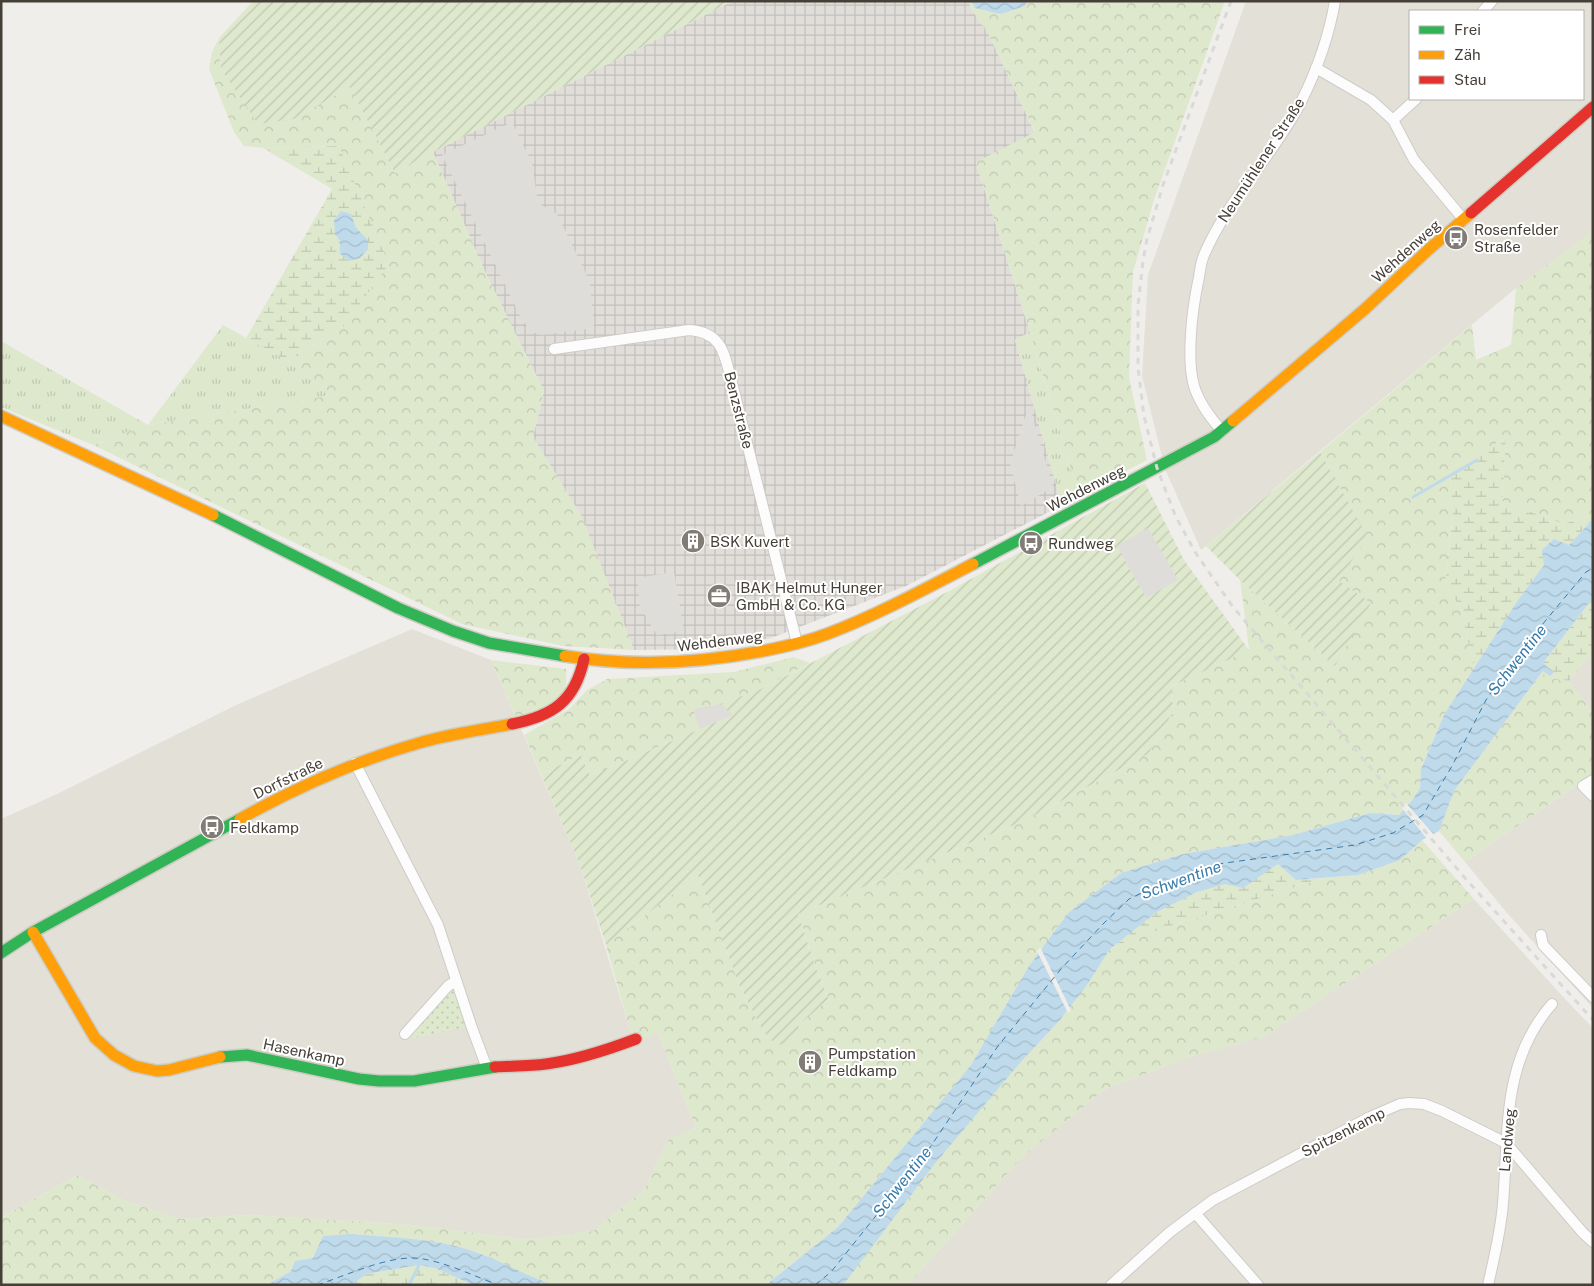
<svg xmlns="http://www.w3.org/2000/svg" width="1594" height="1286" viewBox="0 0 1594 1286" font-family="'Public Sans',sans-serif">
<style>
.residential{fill:#e3e0d8;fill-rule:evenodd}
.industrial{fill:url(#industrial-grid)}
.grass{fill:url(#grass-tufts)}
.forest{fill:url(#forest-crowns)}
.wetland{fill:url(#wetland-marsh);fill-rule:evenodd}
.park{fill:url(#park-dots)}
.garden{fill:url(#garden-furrows)}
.parking{fill:#dfddda}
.water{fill:url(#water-waves)}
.pier{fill:#f0eeeb}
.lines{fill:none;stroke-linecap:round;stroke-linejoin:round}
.stream{stroke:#bedaeb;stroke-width:3}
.ferry{stroke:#387caa;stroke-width:1;stroke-dasharray:6 5;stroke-linecap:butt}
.street-casing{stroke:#ceccc8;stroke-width:12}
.fast-casing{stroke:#cecbc2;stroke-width:14}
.slow-casing{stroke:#cecbc2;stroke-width:14}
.jam-casing{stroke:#cecbc2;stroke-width:14}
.street{stroke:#fdfcfc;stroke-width:10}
.fast{stroke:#30b455;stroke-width:11}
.slow{stroke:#ff9f0a;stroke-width:11}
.jam{stroke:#e5322d;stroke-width:11}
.rail{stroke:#d9d9d8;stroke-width:3;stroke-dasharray:6 6;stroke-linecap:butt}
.labels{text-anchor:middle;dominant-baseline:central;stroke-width:4;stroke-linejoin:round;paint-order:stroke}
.street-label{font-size:15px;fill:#453f37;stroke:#fff}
.poi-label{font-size:15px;fill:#453f37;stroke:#fff;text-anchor:start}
.water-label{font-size:16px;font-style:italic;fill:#387caa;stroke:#fff}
</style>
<defs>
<pattern id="industrial-grid" width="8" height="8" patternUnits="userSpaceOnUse" patternTransform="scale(1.25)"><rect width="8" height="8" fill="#e1deda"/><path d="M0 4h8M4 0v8" fill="none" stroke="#c2c0bc"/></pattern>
<pattern id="grass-tufts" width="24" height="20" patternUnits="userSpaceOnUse" patternTransform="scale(1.25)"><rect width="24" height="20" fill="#dee8cd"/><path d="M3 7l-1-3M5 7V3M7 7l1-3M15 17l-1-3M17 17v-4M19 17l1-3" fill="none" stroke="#c0c8b1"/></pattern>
<pattern id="forest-crowns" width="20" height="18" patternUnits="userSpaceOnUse" patternTransform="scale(1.25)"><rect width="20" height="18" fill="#dee8cd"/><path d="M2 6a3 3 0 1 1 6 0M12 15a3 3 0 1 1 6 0" fill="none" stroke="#c0c8b1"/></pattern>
<pattern id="wetland-marsh" width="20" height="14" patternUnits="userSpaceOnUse" patternTransform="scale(1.25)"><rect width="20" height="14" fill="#dee8cd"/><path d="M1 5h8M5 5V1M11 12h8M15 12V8" fill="none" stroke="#c0c8b1"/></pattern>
<pattern id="park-dots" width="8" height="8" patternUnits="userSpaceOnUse" patternTransform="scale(1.25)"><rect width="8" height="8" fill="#dee8cd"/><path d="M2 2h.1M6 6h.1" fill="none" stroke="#c0c8b1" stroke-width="1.8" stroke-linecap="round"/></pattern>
<pattern id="garden-furrows" width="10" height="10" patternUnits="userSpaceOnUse" patternTransform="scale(1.25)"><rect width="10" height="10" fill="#dee8cd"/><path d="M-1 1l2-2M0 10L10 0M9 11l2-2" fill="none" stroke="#c0c8b1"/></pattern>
<pattern id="water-waves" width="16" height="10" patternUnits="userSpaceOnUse" patternTransform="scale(1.25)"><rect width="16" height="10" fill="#bedaeb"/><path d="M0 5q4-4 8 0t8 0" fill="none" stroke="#a5bcca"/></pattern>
</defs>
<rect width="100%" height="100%" fill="#f0eeeb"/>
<g class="residential">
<path d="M1246 1H1593V232L1516 288 1201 550 1165 469 1142 376 1148 275ZM1410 11H1583V99H1410Z"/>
<polygon points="412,629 491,660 580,865 631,1033 658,1033 696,1128 668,1140 644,1190 593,1231 529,1240 413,1225 249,1215 180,1219 123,1200 77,1175 1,1218 1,819 57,794 234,706"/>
<polygon points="1593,651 1593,713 1569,681"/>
<polygon points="1593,774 1593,1008 1507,913 1465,862"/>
<polygon points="1474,899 1566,1000 1593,1028 1593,1285 908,1285 1020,1159 1105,1089 1192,1056 1263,1037"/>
</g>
<polygon class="industrial" points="733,1 968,1 972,10 989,35 1035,133 976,163 1030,332 1015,340 1062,505 906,586 771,638 720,649 634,650 582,517 533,437 544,391 486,274 433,152"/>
<g class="grass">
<polygon points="223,325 286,360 335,395 148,425 93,445 1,407 1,341 148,425"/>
<polygon points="1030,332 1079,495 1062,505 1015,340"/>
</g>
<g class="forest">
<polygon points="968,1 971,1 975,8 1025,6 1027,1 1225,1 1154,200 1133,272 1129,377 1147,460 1079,495 1030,332 976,162 1035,132 989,35 972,10"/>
<polygon points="219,38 221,69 294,119 350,87 395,173 433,152 486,274 544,391 533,437 582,517 634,650 563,646 462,624 93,445 148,425 334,395 286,360 343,327 340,146 263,148 244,146 234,132 209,69 212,52"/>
<polygon points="1593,232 1593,515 1563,524 1502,501 1506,438 1449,469 1453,513 1445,585 1461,608 1474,668 1445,713 1421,769 1420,788 1413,799 1399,815 1370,813 1293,835 1183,854 1121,873 1068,913 1029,966 971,1065 838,1227 766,1285 555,1285 539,1281 480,1253 435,1242 351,1234 313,1258 295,1261 291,1271 267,1285 1,1285 1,1218 77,1175 123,1200 180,1219 249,1215 413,1225 529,1240 593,1231 644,1190 668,1140 696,1128 658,1033 640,1041 631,1033 606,945 698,875 739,984 763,1031 797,1025 829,999 815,965 798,914 1026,820 1148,754 1173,712 1172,686 1249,649 1240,580 1335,666 1338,581 1366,536 1320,452 1472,325 1476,360 1511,345 1516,288"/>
<polygon points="793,657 810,663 761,689 720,704 693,709 700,729 590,776 581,755 541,774 524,735 569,709 587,690 607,679 734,672"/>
<path d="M491 660 566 669C566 674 567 680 566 685 562 708 536 714 517 719Z"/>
<polygon points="1539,676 1569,681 1593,713 1593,774 1465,862 1439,831 1454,791"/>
<polygon points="1422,840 1474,899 1263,1037 1192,1056 1105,1089 1020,1159 908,1285 842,1285 933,1166 1019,1064 1059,1021 1087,985 1110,949 1167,927 1325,878 1358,875 1400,860"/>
</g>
<g class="wetland">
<path d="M339 146 389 264 343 327 286 360 246 338 332 189 263 148ZM351 214 356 228 368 240 340 254V241Z"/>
<polygon points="1506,438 1502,501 1563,524 1593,515 1593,519 1569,545 1544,565 1518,600 1474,668 1461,608 1445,585 1453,513 1449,469"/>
<polygon points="1589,603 1593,604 1593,651 1569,681 1539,676 1543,671 1554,672 1543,663"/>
<polygon points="1278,864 1296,880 1325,878 1167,927 1110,949 1157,912 1197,892 1225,883 1243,887"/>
<polygon points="419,1265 435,1268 473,1285 352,1285 366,1274"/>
</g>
<polygon class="park" points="453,987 467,1027 404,1040 448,989"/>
<g class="garden">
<polygon points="253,1 733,1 433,152 395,173 350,87 294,119 258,124 221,69 219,38"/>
<polygon points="1320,452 1367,536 1339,581 1371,603 1335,666 1240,580 1206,546"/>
<polygon points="1145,483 1184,560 1249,650 1172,686 1173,712 1148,754 1026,820 798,914 815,965 829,1000 798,1025 800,1033 789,1044 776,1045 763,1031 739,984 698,875 606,945 580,865 541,774 581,755 590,776 700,729 693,709 720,704 761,689 951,590"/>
</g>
<g class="parking">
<polygon points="512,122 532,163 538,203 557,214 590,282 594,328 541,335 530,331 520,316 442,155"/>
<polygon points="1029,405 1053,487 1021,506 1010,464"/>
<polygon points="1148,528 1178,580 1146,598 1117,546"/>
<polygon points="674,572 684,631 657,635 640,607 637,578"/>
<polygon points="720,704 733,715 700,729 693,709"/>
</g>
<g class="water">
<polygon points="971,1 1027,1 1025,6 1001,14 975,8"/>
<polygon points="341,211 351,214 356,228 368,240 368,249 360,258 350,261 340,254 340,241 335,234 334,220"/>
<polygon points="1593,519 1593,604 1589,603 1543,663 1554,672 1550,676 1543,671 1539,676 1454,791 1439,831 1422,840 1400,860 1358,875 1296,880 1278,864 1243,888 1225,884 1197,892 1157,912 1110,949 1087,985 1059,1021 1019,1064 933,1166 847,1280 842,1285 766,1285 838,1227 971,1065 1029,966 1068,913 1121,873 1183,854 1293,835 1370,813 1399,815 1413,799 1420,788 1421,769 1445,713 1518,600 1544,565 1542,550 1554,539 1569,545"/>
<path d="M351 1234C394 1238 440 1238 481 1254 506 1263 529 1278 555 1285H473L435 1268 419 1265 366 1274 352 1285H267L291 1271 295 1261 313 1258 323 1236Z"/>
</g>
<g class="pier">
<polygon points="1406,803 1435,836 1428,840 1402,808"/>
<polygon points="1040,947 1071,1010 1068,1013 1037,951"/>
</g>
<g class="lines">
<g class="stream">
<polyline points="1413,497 1477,460"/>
<polyline points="409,1285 419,1265 417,1263"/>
</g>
<g class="ferry">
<path d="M317 1285C345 1276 385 1257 414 1258 439 1259 474 1276 498 1285"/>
<polyline points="815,1285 831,1272 927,1152 998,1046 1061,969 1103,924 1129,899 1154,887 1218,864 1355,845 1393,833 1423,815 1452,766 1486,700 1517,655 1586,572 1593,568"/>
</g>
<g class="street-casing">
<g id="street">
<polyline points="1483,11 1492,1"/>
<polyline points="1316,68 1371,100 1393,120 1414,160 1464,220"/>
<polyline points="1393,120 1416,99"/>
<path d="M554 349 689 330C721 332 724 352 731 379L797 643"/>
<path d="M1222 431C1192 397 1188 378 1191 334 1192 314 1195 296 1199 277 1200 270 1201 262 1204 255 1228 199 1273 156 1301 102 1317 70 1329 36 1335 1"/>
<polyline points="355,763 438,925 472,1028 487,1068"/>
<polyline points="1593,780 1583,786 1593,796"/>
<polyline points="1541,935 1543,945 1593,997"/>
<polyline points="405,1034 448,986 456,981"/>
<polyline points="1195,1213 1258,1285"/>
<polyline points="1111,1285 1170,1232 1213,1200 1370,1117 1400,1104 1409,1103 1424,1104 1442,1111 1506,1143 1583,1233 1593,1242"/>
<path d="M1488 1285C1494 1258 1501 1231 1503 1203 1509 1132 1501 1062 1552 1004"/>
</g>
</g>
<g class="fast-casing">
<g id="fast">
<polyline points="213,515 398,608 453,631 489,643 565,656"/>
<polyline points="973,564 1214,437 1233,421"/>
<polyline points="1,953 33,932 240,819"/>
<polyline points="220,1057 247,1055 359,1079 379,1081 414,1081 495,1067"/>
</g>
</g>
<g class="slow-casing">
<g id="slow">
<polyline points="1,416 213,515"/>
<polyline points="1233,421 1365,309 1428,250 1471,213"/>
<path d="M565 656C632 667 702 663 768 650 788 646 808 641 827 634 877 615 925 589 973 564"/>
<path d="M240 819C297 787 356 761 419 743 449 734 482 730 512 724"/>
<polyline points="33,932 95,1038 114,1055 134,1066 157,1071 169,1070 220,1057"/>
</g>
</g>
<g class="jam-casing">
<g id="jam">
<polyline points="1471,213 1593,107"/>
<path d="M512 724C553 716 575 701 584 659"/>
<path d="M495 1067C512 1066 529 1066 546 1064 577 1060 607 1050 636 1039"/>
</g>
</g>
<use href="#street" class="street"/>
<use href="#fast" class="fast"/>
<use href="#slow" class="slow"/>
<use href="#jam" class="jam"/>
<polyline class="rail" points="1231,1 1163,185 1147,239 1143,261 1138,305 1138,367 1144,416 1157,468 1175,515 1195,552 1233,607 1465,878 1593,1020"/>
</g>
<defs>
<g id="bus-disc" transform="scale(1.25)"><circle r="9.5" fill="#817c76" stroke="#fff"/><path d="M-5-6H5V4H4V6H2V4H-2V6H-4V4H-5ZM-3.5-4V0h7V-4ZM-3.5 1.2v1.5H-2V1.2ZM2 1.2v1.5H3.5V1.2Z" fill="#fff"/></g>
<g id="building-disc" transform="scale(1.25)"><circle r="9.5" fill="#817c76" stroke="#fff"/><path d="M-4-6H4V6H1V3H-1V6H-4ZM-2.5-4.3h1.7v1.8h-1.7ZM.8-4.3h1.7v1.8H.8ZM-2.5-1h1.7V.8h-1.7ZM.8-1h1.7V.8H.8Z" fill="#fff"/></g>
<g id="office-disc" transform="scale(1.25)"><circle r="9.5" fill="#817c76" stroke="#fff"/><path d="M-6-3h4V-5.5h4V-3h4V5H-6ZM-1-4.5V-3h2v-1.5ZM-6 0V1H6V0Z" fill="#fff"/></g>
</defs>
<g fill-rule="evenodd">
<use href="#bus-disc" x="1456" y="238"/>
<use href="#building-disc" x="693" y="541"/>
<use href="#bus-disc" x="1031" y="543"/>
<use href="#office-disc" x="719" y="596"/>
<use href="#bus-disc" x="212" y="827"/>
<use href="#building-disc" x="810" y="1062"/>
</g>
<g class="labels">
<g class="street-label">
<text transform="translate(1261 160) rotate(-57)">Neumühlener Straße</text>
<text transform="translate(1406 251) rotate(-42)">Wehdenweg</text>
<text transform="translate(739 410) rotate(76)">Benzstraße</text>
<text transform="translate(1086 488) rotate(-27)">Wehdenweg</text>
<text transform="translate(720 641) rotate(-7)">Wehdenweg</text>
<text transform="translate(288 778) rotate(-26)">Dorfstraße</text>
<text transform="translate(304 1052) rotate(12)">Hasenkamp</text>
<text transform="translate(1343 1132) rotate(-27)">Spitzenkamp</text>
<text transform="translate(1507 1140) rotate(-85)">Landweg</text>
</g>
<g class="poi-label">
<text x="1474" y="229">Rosenfelder<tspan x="1474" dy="17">Straße</tspan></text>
<text x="710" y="541">BSK Kuvert</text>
<text x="1048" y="543">Rundweg</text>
<text x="736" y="587">IBAK Helmut Hunger<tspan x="736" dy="17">GmbH &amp; Co. KG</tspan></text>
<text x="230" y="827">Feldkamp</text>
<text x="828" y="1053">Pumpstation<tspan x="828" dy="17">Feldkamp</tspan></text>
</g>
<g class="water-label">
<text transform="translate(1517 660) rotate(-52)">Schwentine</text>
<text transform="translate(1181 880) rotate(-20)">Schwentine</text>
<text transform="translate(902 1182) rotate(-52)">Schwentine</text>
</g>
</g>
<rect width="1594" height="1286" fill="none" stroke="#453f37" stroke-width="5"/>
<rect x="1409" y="10" width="175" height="90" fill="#ffffff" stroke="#b5b2af"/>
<rect x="1419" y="26" width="25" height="8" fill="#30b455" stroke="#b5b2af"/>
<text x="1454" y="35" font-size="15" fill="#453f37">Frei</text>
<rect x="1419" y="51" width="25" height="8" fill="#ff9f0a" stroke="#b5b2af"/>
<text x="1454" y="60" font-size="15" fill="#453f37">Zäh</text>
<rect x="1419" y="76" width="25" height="8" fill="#e5322d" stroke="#b5b2af"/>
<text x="1454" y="85" font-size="15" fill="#453f37">Stau</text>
</svg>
